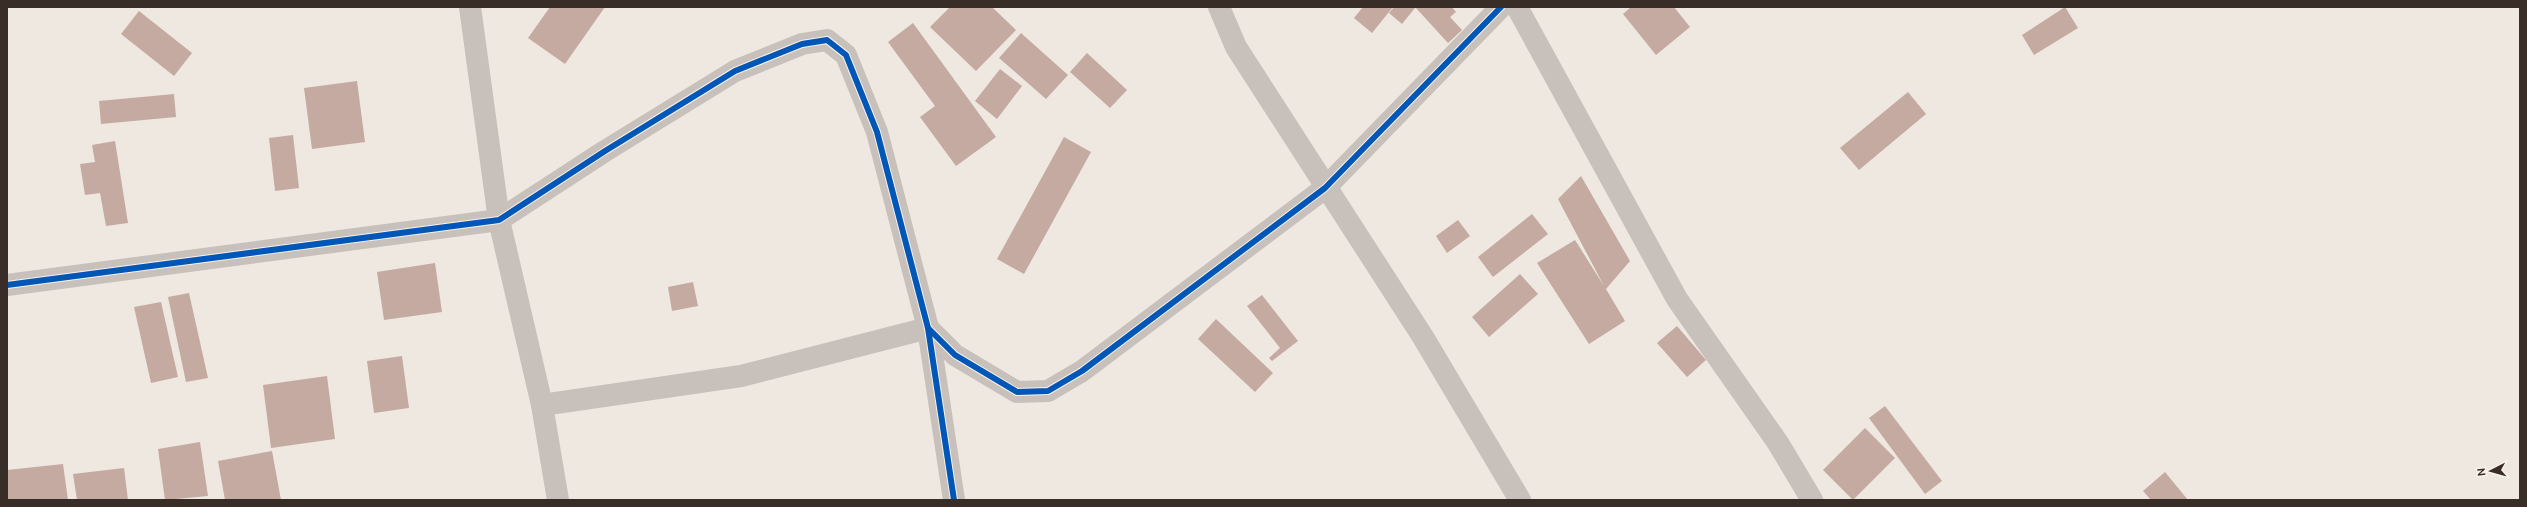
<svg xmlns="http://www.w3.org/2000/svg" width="2527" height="507" viewBox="0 0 2527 507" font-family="Ubuntu,sans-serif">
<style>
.building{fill:#c4aaa1}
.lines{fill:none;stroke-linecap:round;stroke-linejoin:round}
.minor{stroke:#c8c0ba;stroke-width:22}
.cycleway-casing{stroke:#fbf2e8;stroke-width:8}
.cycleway{stroke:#0057b8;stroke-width:6}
</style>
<rect width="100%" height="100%" fill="#eee8e1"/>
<g class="building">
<polygon points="550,7 605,7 565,64 528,38"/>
<polygon points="950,7 992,7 1016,30 976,71 930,27"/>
<polygon points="1363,7 1393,7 1372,33 1354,18"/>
<polygon points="1394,7 1414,7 1415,8 1402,24 1389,13"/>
<polygon points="1418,7 1452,7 1456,12 1450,17 1462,30 1448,43 1416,8"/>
<polygon points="1631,7 1674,7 1690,27 1656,55 1623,14"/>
<polygon points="2065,7 2078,28 2034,55 2022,35"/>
<polygon points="139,11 192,53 174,76 121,34"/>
<polygon points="913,23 996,137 956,166 920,117 935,106 888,42"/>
<polygon points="1021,33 1068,75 1046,99 999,58"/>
<polygon points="1087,53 1127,90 1110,108 1070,72"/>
<polygon points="1000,69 1022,86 997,119 975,101"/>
<polygon points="357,81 365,142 312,149 304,88"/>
<polygon points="1908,92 1926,114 1859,170 1840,148"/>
<polygon points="174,94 176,117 101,124 99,101"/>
<polygon points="293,135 299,188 275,191 269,138"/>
<polygon points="1064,137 1091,152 1024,274 997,259"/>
<polygon points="115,141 128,223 106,226 100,193 85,195 80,164 95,162 92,145"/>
<polygon points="1581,176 1630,261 1606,289 1625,321 1589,344 1537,263 1575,240 1604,286 1558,199"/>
<polygon points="1532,214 1548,234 1493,277 1478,257"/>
<polygon points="1458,220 1470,236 1447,253 1436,236"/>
<polygon points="435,263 442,312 384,320 377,272"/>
<polygon points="1520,274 1538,294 1489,337 1472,317"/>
<polygon points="693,282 698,306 672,311 668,287"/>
<polygon points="189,293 208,378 186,382 168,297"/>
<polygon points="1262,295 1298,341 1272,361 1269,358 1280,348 1247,306"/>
<polygon points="161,302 178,377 151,383 134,307"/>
<polygon points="1216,319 1273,373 1255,392 1198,339"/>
<polygon points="1677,326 1706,360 1687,377 1657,343"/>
<polygon points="402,356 409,408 374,413 367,361"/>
<polygon points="327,376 335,439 271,448 263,385"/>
<polygon points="1885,406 1942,481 1925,494 1869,418"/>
<polygon points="1865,428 1895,458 1853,500 1823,470"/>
<polygon points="200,442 208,496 165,500 158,449"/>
<polygon points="272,451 281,500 225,500 218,461"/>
<polygon points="63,464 68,500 7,500 7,470"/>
<polygon points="124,468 128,500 77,500 73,474"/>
<polygon points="2165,472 2188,500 2151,500 2143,491"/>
</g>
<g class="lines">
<g class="minor">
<polyline points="470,7 499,220 542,405 558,500"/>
<polyline points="1219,7 1236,47 1423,337 1520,500"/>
<polyline points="1517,7 1677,299 1778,443 1812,500"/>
<polyline points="7,285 499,220 605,151 735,71 802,44 827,40 846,55 877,132 928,328 954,500"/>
<polyline points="928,328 955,355 1017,392 1048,391 1082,371 1325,188 1501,7"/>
<polyline points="542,405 741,376 928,328"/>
</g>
<g class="cycleway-casing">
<g id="cycleway">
<polyline points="7,285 499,220 605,151 735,71 802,44 827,40 846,55 877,132 928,328 954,500"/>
<polyline points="928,328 955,355 1017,392 1048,391 1082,371 1325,188 1501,7"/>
</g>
</g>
<use href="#cycleway" class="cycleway"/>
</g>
<rect width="2527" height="507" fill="none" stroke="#392d27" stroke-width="16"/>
<g transform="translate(2491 471) rotate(264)" stroke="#fbf2e8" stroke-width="3" paint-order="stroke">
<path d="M0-3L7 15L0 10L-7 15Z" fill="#392d27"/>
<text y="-6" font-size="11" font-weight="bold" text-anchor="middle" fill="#392d27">N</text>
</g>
</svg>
